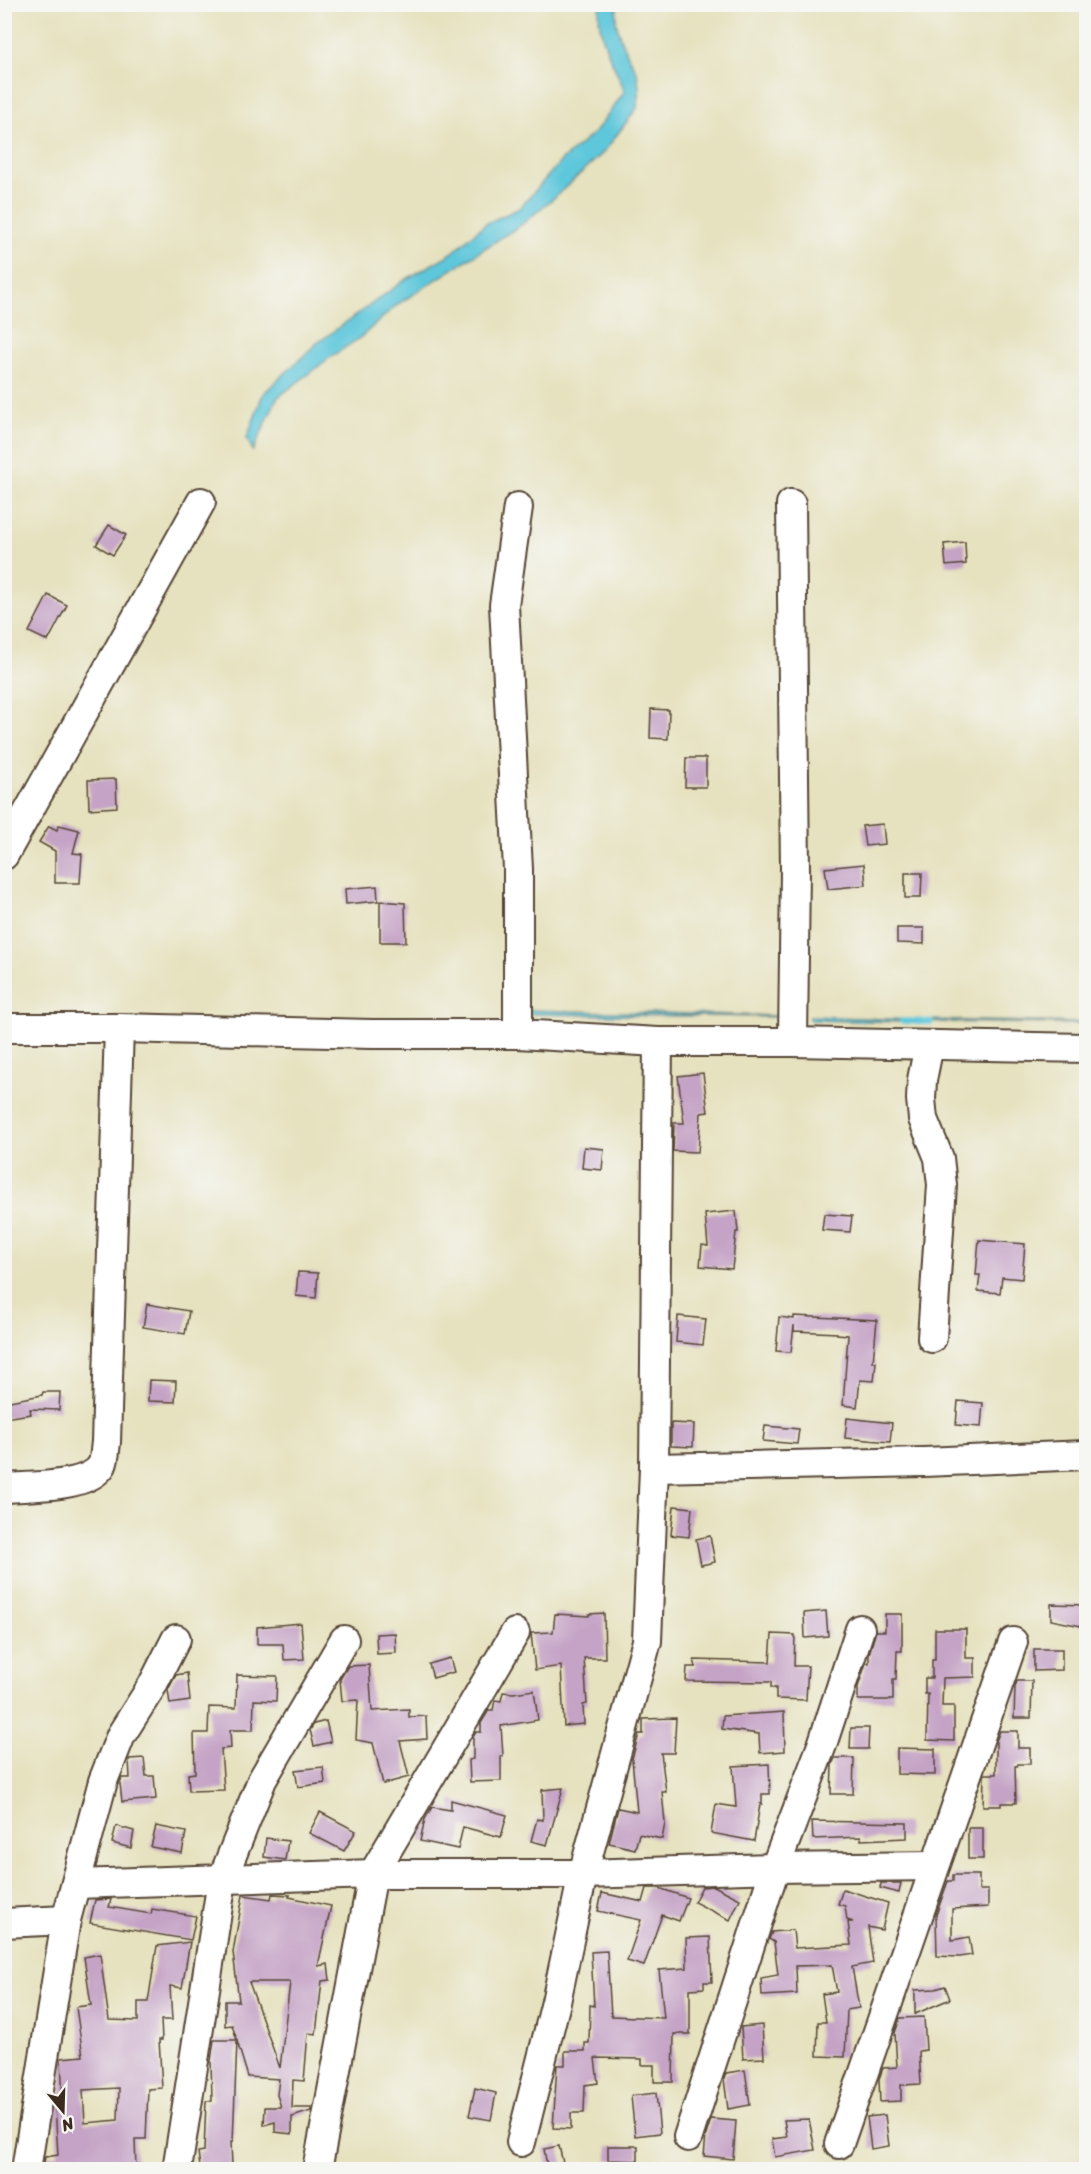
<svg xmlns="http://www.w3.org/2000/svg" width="1091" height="2174" viewBox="0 0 1091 2174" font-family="Sriracha,sans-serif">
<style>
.water{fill:#5ec7db;stroke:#4c787c;stroke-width:1.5}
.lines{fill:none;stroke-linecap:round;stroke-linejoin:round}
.stream{stroke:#5ec7db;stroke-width:6}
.building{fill:#c5a3c6;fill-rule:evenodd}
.minor-casing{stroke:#554536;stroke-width:32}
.minor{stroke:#fff;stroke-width:28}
</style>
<rect width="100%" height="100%" fill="#f6f6f2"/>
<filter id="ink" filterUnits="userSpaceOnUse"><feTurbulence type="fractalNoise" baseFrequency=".0167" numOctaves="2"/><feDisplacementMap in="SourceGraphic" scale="12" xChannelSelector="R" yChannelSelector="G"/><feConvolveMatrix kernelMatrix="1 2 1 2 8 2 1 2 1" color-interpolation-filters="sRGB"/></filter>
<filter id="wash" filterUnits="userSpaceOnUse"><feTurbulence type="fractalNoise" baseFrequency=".008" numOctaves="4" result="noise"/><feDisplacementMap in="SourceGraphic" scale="24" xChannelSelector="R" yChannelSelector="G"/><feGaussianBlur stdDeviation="1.35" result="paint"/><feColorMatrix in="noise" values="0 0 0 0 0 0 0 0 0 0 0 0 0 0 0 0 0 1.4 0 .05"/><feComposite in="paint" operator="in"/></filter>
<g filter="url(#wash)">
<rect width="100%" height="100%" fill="#e6e1be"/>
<g class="water">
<path d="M600 5H617L616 22 620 37 629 58 637 72 639 87 637 108 604 152 555 197 521 225 398 304 361 337 328 359 277 398 253 451 247 438 263 394 316 344 405 280 452 253 485 224 520 208 562 160 596 131 625 91C614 65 595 33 600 5Z"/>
<polygon points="527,1010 782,1016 781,1017 527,1014"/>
<polygon points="810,1016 910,1020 910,1022 810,1020"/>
<polygon points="923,1020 1086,1023 1086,1024 923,1022"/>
</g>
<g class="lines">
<polyline class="stream" points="902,1021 931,1022"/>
</g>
<g id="blocks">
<g class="building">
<polygon points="109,525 126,535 113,555 96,545"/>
<polygon points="965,542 966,564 946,566 944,544"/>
<polygon points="48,595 67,605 48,641 29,632"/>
<polygon points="651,709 669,710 668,739 650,738"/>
<polygon points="686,758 706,758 706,787 685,787"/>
<polygon points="116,779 117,807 89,809 88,780"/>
<polygon points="883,824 885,844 865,846 862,826"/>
<polygon points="59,825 79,830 73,853 82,854 80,883 55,883 55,851 39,842 49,826 57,830"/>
<polygon points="864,864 866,885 828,889 825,868"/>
<polygon points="905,873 922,873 921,898 905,898"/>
<polygon points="377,886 378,901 346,904 345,889"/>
<polygon points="380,901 405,903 406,942 380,942"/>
<polygon points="897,928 924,928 924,944 897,943"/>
<polygon points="703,1073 708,1112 701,1113 698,1152 673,1151 674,1123 684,1123 678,1076"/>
<polygon points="584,1147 604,1149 602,1170 582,1168"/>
<polygon points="736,1211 738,1232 736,1232 732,1269 700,1266 702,1245 708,1246 705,1214"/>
<polygon points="824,1214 852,1216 850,1232 822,1230"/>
<polygon points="979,1240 1025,1244 1022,1279 1002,1277 1000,1293 978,1291 980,1275 976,1275"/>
<polygon points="298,1272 318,1273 316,1298 296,1296"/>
<polygon points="147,1304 189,1311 185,1334 143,1327"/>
<polygon points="678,1316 706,1319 703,1345 676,1342"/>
<polygon points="794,1316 877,1320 873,1362 876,1362 874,1381 860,1380 857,1407 843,1405 848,1335 837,1334 837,1333 794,1331 794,1325 791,1352 776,1351 779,1317 794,1319"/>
<polygon points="149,1380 176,1381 175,1402 148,1401"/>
<polygon points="43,1392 60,1392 59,1410 30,1409 31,1414 4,1418 4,1402 42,1395"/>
<polygon points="958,1401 983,1403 981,1427 956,1425"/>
<polygon points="847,1418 892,1423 890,1442 845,1438"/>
<polygon points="671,1423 694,1424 693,1447 671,1446"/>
<polygon points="765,1426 799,1429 797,1444 763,1441"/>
<polygon points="674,1506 692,1508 689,1537 671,1535"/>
<polygon points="710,1536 715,1562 701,1565 696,1539"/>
<polygon points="1051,1604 1086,1605 1086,1627 1051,1620"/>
<polygon points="826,1611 828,1636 805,1638 804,1613"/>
<polygon points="604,1613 605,1658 584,1658 587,1704 583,1705 584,1724 564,1726 561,1666 535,1670 531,1633 553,1632 555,1614 589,1616 589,1614"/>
<polygon points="885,1614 902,1614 902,1651 897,1651 896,1679 893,1679 893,1700 858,1700 858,1687 866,1663 869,1663 869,1654 876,1631 885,1631"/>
<polygon points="301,1623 304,1659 284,1660 283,1644 257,1644 257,1627"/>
<polygon points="935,1629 966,1629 966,1658 975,1658 975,1677 943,1678 942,1706 954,1706 954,1741 927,1740 928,1694 925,1694 925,1678 932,1678 932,1660 935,1660"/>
<polygon points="395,1633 396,1653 377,1654 376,1634"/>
<polygon points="772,1634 795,1635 794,1666 808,1666 806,1700 776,1699 776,1688 771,1688 771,1682 686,1681 687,1667 696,1667 694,1660 770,1662"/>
<polygon points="1034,1649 1062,1649 1062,1670 1034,1671"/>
<polygon points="450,1658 454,1672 433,1678 429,1664"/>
<polygon points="369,1665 372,1711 409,1709 409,1717 426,1716 427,1739 400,1741 409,1777 383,1784 373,1743 356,1740 358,1700 342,1701 340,1679 348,1666"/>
<polygon points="187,1673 190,1701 170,1704 168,1690 176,1675"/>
<polygon points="237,1675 277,1676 276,1701 254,1700 253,1730 230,1730 231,1748 221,1749 224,1790 189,1791 188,1774 195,1773 194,1733 208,1733 209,1707 236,1708"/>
<polygon points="1017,1681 1032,1681 1031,1718 1014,1718 1015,1687"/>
<polygon points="534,1690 538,1720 501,1726 503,1756 501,1756 501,1781 470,1782 469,1760 473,1759 473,1737 476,1732 481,1732 481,1723 489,1710 493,1710 495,1700 501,1701 503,1692 513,1693"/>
<polygon points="784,1712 785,1751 760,1753 759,1734 722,1729 723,1716"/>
<polygon points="676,1718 674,1753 661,1753 666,1792 662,1792 665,1823 662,1839 639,1834 635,1849 609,1843 618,1808 637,1812 632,1759 639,1734 643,1734 643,1719"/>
<polygon points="326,1721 331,1742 314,1746 310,1730 314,1724"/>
<polygon points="851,1728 869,1728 868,1749 850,1749"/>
<polygon points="1000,1731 1018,1731 1018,1748 1030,1748 1030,1764 1018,1764 1017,1766 1015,1766 1016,1803 1001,1803 1001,1806 983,1806 984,1777 985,1774 996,1774 996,1741"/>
<polygon points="897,1748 935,1749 935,1775 897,1774"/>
<polygon points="144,1758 146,1776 154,1776 156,1799 122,1802 120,1783 122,1778 130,1778 129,1759"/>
<polygon points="835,1758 854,1758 853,1794 831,1794 832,1765"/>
<polygon points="769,1764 770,1794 762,1794 762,1804 760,1804 754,1841 711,1833 716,1804 736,1807 733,1766"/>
<polygon points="323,1767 325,1783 298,1787 295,1770"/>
<polygon points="563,1788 547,1845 531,1841 537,1819 543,1820 542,1790"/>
<polygon points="451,1800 507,1815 501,1837 463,1827 458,1849 420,1841 425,1819 432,1807 451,1810"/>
<polygon points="320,1812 356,1831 344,1851 309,1833"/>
<polygon points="812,1821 907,1823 907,1838 861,1840 861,1837 813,1839"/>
<polygon points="116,1826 134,1831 131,1848 112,1843"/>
<polygon points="156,1826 186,1832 182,1853 151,1847"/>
<rect x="968" y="1828" width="15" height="31"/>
<polygon points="266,1838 288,1841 285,1860 264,1857"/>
<polygon points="953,1875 979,1875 979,1890 988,1890 988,1907 952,1909 952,1940 969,1937 972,1955 960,1957 937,1956 936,1915 948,1881 953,1881"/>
<polygon points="881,1883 901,1883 899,1893 880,1888"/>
<polygon points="714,1886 740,1899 730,1920 694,1902 702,1887"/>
<polygon points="647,1888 659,1888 688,1898 679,1921 662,1915 644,1966 627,1961 641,1920 598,1911 602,1893 643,1902"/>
<polygon points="843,1889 888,1903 882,1930 868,1927 873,1963 852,1967 859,2008 847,2010 845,2057 817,2056 818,2022 826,2022 822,1994 837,1992 832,1965 796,1966 797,1994 762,1996 761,1978 778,1975 774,1942 769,1939 772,1932 793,1930 795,1948 851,1945 848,1922 853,1922 847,1920 845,1906 838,1904"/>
<path d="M272 1894 290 1895 289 1897 331 1906 318 1966 328 1964 330 1980 322 1981 316 2034 308 2033 304 2081 293 2080 292 2108H311V2111L292 2117V2134L275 2132V2122L264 2125 265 2107H281L277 2095 279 2079 248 2077 237 2041 233 2142H231L232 2165 200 2167 198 2152 204 2151 206 2101H212L211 2061 214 2040H237L232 2025 225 2026V2001H239L233 1952 243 1895 271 1899ZM249 1982H290L280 2068Z"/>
<polygon points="111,1899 109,1907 151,1914 152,1909 196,1916 191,1940 90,1923 95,1900"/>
<polygon points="710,1937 712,1982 704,1982 704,1988 690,1989 690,2034 674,2034 673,2082 654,2082 654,2065 642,2065 642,2059 595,2058 598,2083 585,2085 584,2113 571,2113 571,2129 553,2128 557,2065 565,2065 565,2051 585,2051 585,2043 589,2043 590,2005 594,2006 591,1952 607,1951 611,2016 664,2018 659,1970 687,1968 686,1938"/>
<path d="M190 1942 182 1988 170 1986 172 2020H161L162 2040H159L162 2088 148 2089 146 2139H135L136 2169H43L45 2157 58 2155 55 2106 63 2105 61 2058 83 2056 76 2007 91 2005 84 1957 100 1954 109 2020 138 2021V2002H148L157 1946ZM119 2088 118 2120 85 2123 83 2090Z"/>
<polygon points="945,1986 950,1999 915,2014 915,1990 936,1989"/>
<polygon points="924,2017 926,2050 919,2051 921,2084 901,2085 901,2101 880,2102 879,2079 883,2068 897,2067 895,2033 900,2018"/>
<polygon points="762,2025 764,2058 743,2059 741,2027"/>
<polygon points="745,2070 750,2105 728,2109 724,2079 726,2073"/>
<polygon points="475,2088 496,2093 491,2120 469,2116"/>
<polygon points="656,2093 660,2133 635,2136 631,2096"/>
<polygon points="885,2115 889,2146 871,2149 867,2117"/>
<polygon points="711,2119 736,2121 733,2159 704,2156 706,2135"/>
<polygon points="809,2119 815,2150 775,2157 772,2139 787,2137 784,2120"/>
<polygon points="559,2146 563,2163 547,2166 544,2149"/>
<polygon points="608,2146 638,2146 638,2161 608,2160"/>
</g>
</g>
</g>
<g filter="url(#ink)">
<use href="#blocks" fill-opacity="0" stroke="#554536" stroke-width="1.5"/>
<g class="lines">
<g class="minor-casing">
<g id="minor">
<polyline points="791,504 795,869 793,1042"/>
<polyline points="518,507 504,605 518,869 518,1034"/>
<polyline points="4,855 201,502"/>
<polyline points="4,1028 119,1028 372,1034 518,1034 658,1042 793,1042 1086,1048"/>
<polyline points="929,1045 922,1080 921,1099 923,1119 939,1158 942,1185 932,1338"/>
<polyline points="654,1468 924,1462 1086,1455"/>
<path d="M4 1488C29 1486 89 1488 102 1465 105 1459 105 1448 106 1442L119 1028"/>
<polyline points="76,1884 373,1874 583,1874 775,1868 934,1866"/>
<polyline points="4,1923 66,1920"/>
<polyline points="688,2137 775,1868 822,1745 860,1629"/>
<polyline points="521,2142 556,2002 583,1874 647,1641 654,1468 658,1042"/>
<polyline points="839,2144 1013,1642"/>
<polyline points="26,2170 66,1920 103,1781 121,1735 152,1686 176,1639"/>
<polyline points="177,2170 222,1880 262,1780 344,1640"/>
<polyline points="317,2170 373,1874 515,1633"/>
</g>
</g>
<use href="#minor" class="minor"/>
</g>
</g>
<rect width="1091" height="2174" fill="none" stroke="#f6f6f2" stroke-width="24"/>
<g transform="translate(63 2111) rotate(161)" stroke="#f6f6f2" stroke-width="4.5" paint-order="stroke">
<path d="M0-4.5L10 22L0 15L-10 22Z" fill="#3b2a1e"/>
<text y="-9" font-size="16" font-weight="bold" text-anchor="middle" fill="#3b2a1e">N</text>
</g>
</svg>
